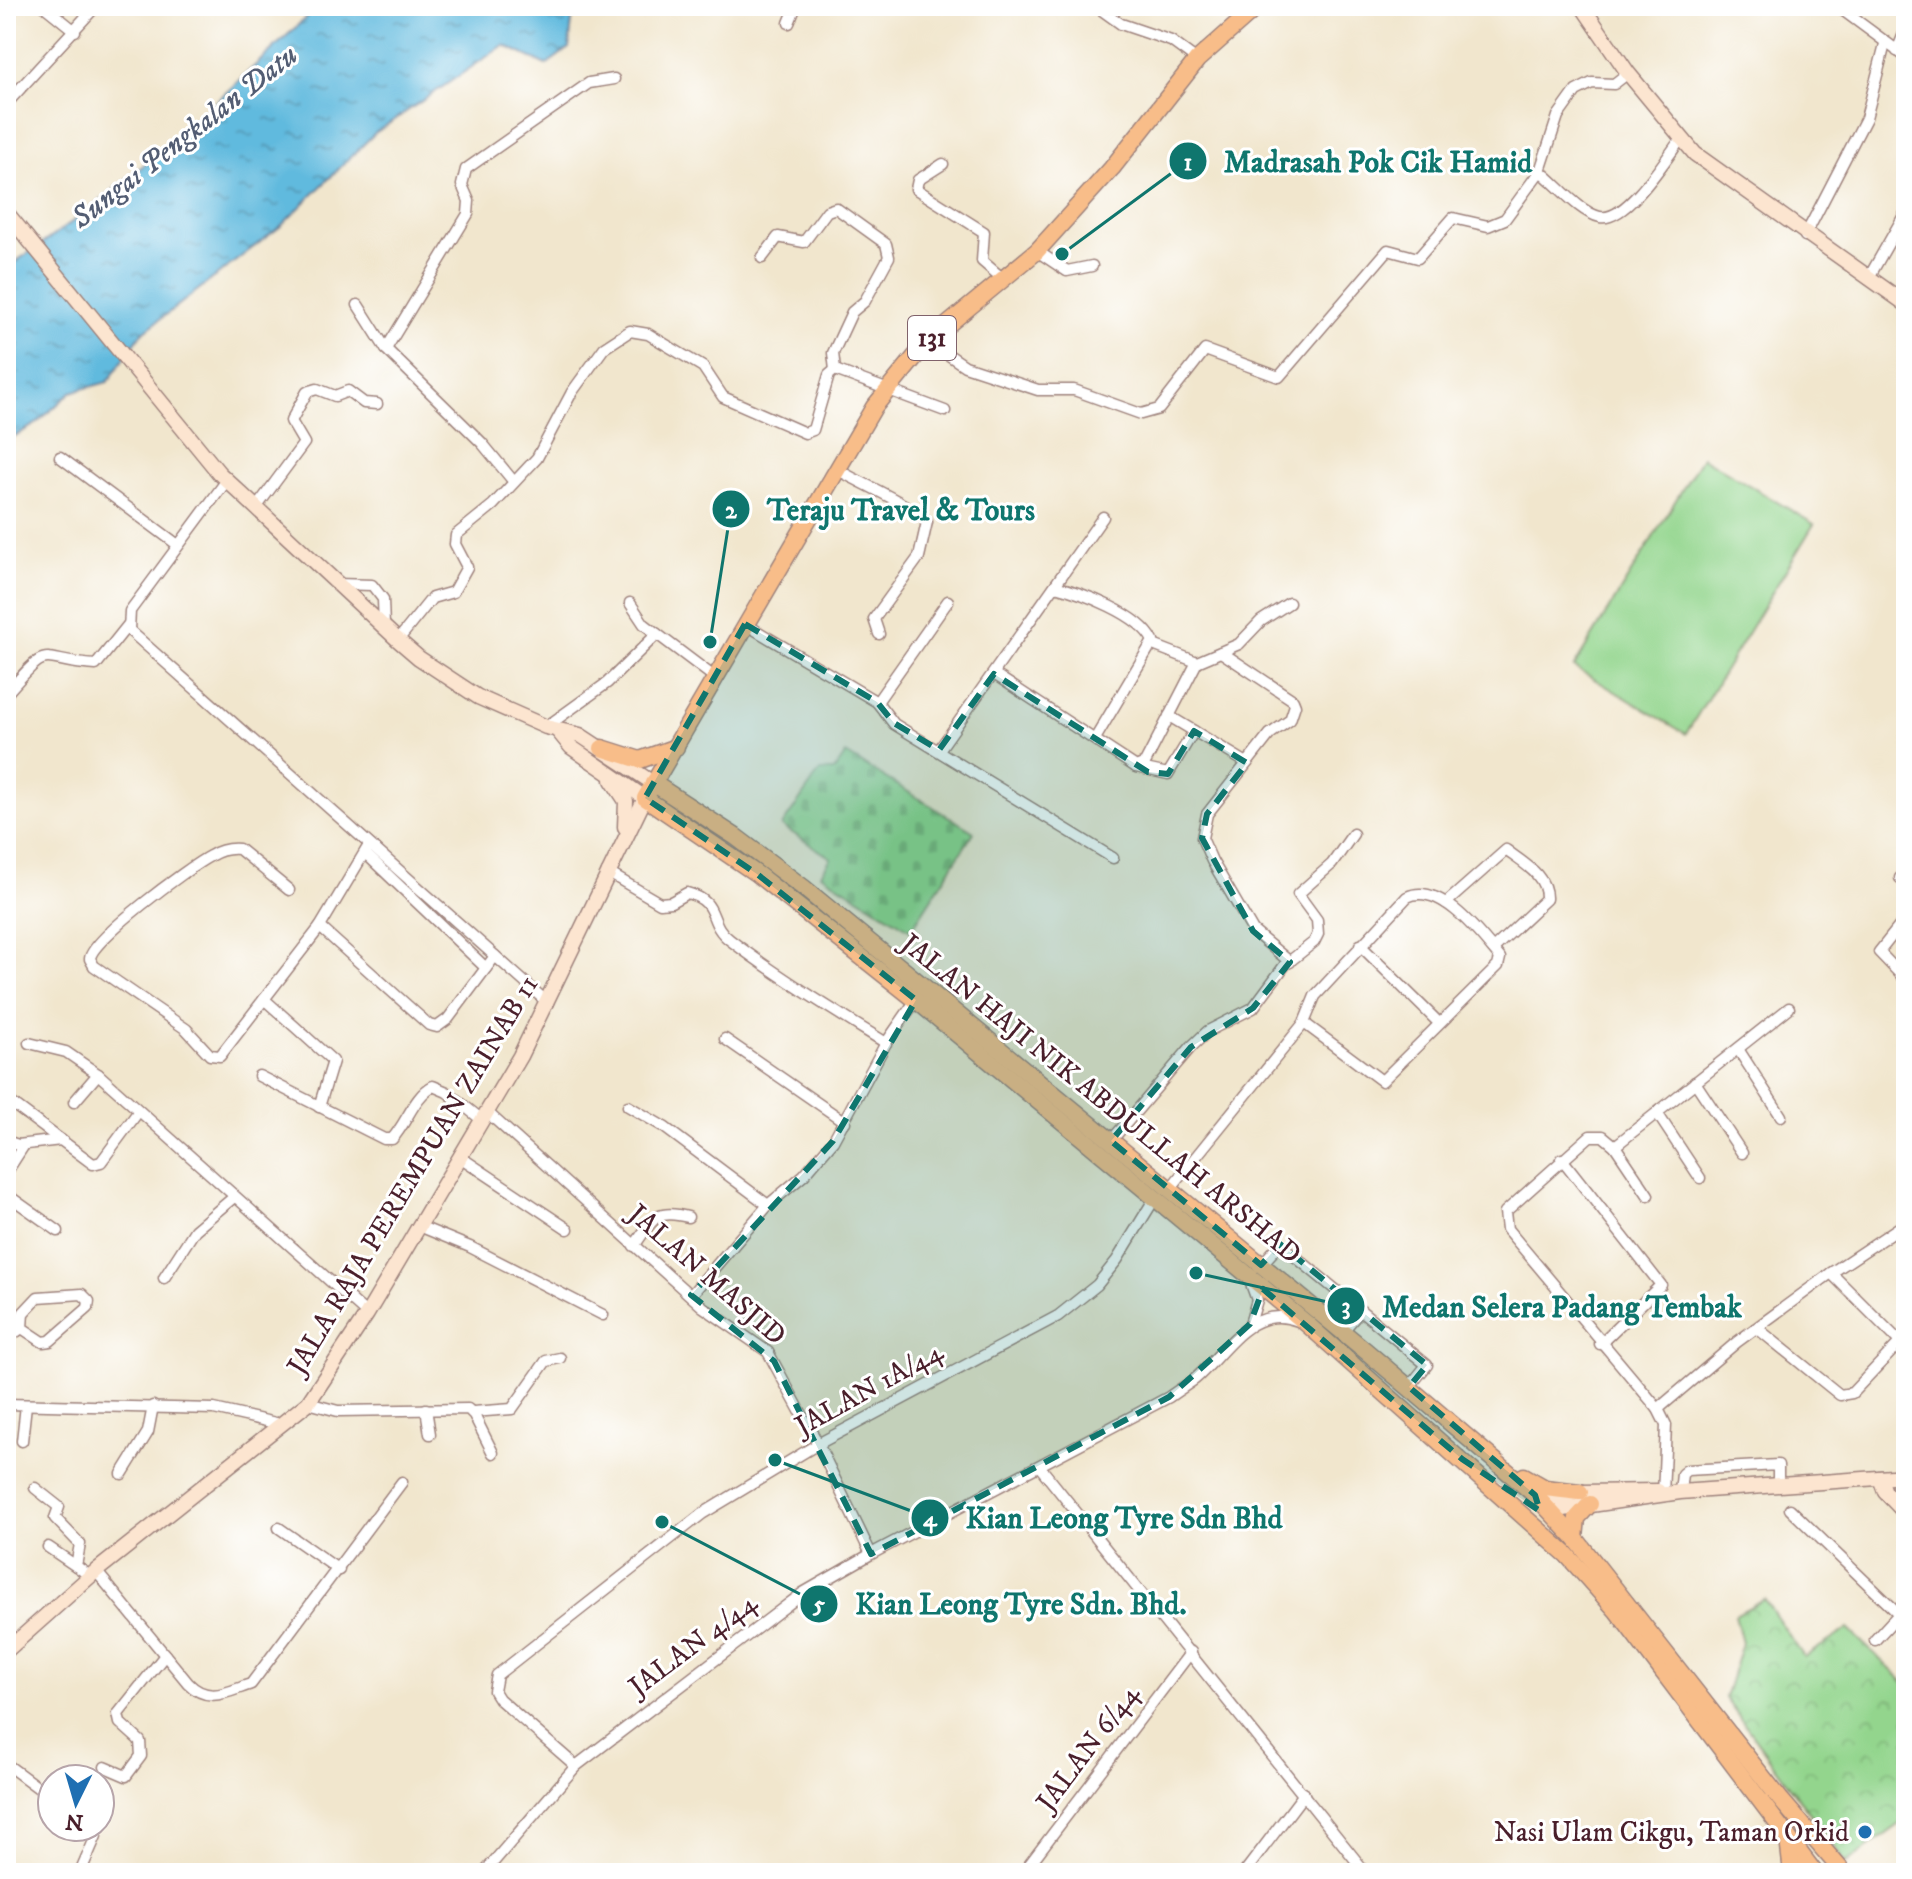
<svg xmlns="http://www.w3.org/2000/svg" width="1912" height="1879" viewBox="0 0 1912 1879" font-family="'IM FELL DW Pica',serif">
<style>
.cemetery{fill:url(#cemetery-stones);stroke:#6e7a5c;stroke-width:2}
.park{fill:url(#park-crowns);stroke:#6e7a5c;stroke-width:2}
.garden{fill:#93d58d;stroke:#6e7a5c;stroke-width:2}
.water{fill:url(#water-ripples);stroke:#566c84;stroke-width:2}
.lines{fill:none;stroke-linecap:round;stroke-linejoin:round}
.street-casing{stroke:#9e827c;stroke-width:13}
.secondary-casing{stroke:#9e827c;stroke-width:17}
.primary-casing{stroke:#9e827c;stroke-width:19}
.street{stroke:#fff;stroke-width:10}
.secondary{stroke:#fce5d0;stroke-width:14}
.primary{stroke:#f8bd89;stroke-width:16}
.marked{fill:#0f766e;fill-opacity:0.2;stroke:#0f766e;stroke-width:6;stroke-dasharray:16 10;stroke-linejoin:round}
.poi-dot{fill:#1f6fb2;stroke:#fff;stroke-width:3}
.labels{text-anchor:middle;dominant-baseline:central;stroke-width:6;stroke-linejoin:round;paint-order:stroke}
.shield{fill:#fff;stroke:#80626b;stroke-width:2}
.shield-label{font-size:26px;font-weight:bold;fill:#4a1f2b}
.street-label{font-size:28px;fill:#4a1f2b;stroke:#fff}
.poi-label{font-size:28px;fill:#4a1f2b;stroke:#fff;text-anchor:end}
.water-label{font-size:30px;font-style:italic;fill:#535d73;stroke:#fff}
.leader{fill:none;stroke:#0f766e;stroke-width:3}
.callout-dot{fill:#0f766e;stroke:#fff;stroke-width:3}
.mark-label{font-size:24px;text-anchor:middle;font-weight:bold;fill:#fff}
.callout-label{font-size:30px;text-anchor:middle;font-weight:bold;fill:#0f766e;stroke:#fff;stroke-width:6;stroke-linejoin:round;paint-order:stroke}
</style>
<defs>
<pattern id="cemetery-stones" width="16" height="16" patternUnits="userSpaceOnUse" patternTransform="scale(2)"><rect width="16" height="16" fill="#93d58d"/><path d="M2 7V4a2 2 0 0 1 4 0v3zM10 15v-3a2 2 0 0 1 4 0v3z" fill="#80b67a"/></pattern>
<pattern id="park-crowns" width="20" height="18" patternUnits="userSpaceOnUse" patternTransform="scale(2)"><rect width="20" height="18" fill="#93d58d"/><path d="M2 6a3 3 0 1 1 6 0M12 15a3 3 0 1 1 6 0" fill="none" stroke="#80b67a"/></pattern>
<pattern id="water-ripples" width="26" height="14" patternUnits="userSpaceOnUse" patternTransform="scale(2)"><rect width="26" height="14" fill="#61bade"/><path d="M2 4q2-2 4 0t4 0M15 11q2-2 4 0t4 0" fill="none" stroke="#5297b4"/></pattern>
</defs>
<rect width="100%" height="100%" fill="#fff"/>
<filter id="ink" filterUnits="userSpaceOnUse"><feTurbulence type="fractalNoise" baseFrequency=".0125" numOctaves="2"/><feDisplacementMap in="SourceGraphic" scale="16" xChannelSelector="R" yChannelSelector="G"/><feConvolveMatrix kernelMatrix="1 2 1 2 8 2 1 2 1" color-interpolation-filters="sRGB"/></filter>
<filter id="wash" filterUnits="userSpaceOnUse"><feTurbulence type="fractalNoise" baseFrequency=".006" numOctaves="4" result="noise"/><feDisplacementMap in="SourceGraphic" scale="32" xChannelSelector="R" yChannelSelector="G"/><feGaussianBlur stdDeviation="1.8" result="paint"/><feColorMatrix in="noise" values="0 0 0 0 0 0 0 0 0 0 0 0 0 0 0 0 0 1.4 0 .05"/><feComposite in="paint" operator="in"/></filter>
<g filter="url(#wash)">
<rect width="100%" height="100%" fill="#f1e6cd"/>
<polygon class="cemetery" points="846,754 974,832 911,930 821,874 831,858 782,826 820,771 834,771"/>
<polygon class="park" points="1764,1599 1804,1657 1848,1629 1906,1684 1906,1820 1846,1863 1725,1698 1742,1643 1735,1615"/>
<polygon class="garden" points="1702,457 1814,524 1686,734 1574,667"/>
<path class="water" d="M318 6H588L573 12 569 48 546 65 504 45 375 133 281 226 141 334 108 382 71 392 36 424 6 441V268C120 194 220 100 318 6Z"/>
</g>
<g filter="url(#ink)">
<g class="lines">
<g class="street-casing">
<g id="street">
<polyline points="44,6 75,31"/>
<polyline points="1096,6 1121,24 1171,41 1197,60"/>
<polyline points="1837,6 1906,57"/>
<polyline points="789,23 796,6"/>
<polyline points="1897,51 1906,29"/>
<polyline points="6,104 96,6"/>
<polyline points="943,164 918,180 916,189 984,232 982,261 1003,279"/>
<path d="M1540 171C1557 184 1579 212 1600 217 1626 222 1666 159 1680 140"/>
<polyline points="1805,236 1866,118 1885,44"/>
<polyline points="1037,251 1067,271 1092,266"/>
<polyline points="762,258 778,237 804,242 827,211 836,208 886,244 889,257 865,301 852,312 833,353 835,370"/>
<polyline points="1868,279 1906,212"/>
<polyline points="358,305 386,349 482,443 514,482"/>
<polyline points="928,341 965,366 1038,390 1074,390 1141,414 1159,409 1205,350 1279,377 1388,250 1418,258 1453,218 1488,226 1505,219 1540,171 1558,116 1576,91 1592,83 1614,84 1628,73"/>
<polyline points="386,349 468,214 469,201 462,185 466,169 589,83 614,79"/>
<polyline points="60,457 178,545"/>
<path d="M836 469C853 479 921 510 927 522L919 557 874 619 879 634"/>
<polyline points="227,480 130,611 129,630 548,1003"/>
<polyline points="256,508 304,443 291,421 307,392 317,389 335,396 348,391 364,403 377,404"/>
<polyline points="337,584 372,585 383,599 384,627"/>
<path d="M1055 586C1082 593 1140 614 1153 641L1095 739"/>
<polyline points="630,603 644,624 657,634"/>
<polyline points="745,624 877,702 894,724 1113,858"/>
<polyline points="398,640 432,598 453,592 467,567 455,544 456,535 493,505 537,458 572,392 604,348 630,331 648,334 703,367 723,397 805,433 813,430 829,375 835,370 945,411"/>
<polyline points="1153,645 1197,662 1239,644 1261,621 1289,603"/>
<polyline points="1221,652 1293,700 1295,705 1290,720 1270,734 1207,814 1202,838 1212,861 1253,931 1290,962"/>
<polyline points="994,674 1136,767 1145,763 1197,662"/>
<path d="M6 694C53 640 36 662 96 665L128 625"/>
<polyline points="877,702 948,601"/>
<polyline points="1169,716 1247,763"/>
<polyline points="546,727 607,683 657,634 714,677"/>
<polyline points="939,750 1103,517"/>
<polyline points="1136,767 1168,774 1194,731"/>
<polyline points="365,853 486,968"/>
<path d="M607 872 660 903 671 902 687 893C721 902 706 922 730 940 780 978 833 1010 886 1043"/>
<polyline points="1900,878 1906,881"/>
<path d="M289 890 239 849C228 848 220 850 210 856 189 867 90 940 90 959L94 966 186 1029 210 1055 220 1056 320 927 369 845"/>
<path d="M1446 903 1506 850C1524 864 1547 875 1546 899L1493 949"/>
<polyline points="1906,918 1879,952 1906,980"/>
<polyline points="320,927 429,1025 437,1027 448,1019 495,956"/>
<polyline points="1360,945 1439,1023"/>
<polyline points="264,999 333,1061 319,1107"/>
<polyline points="725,1039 845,1122"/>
<polyline points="29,1043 66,1052 98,1074 367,1314"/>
<polyline points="1738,1049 1781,1116"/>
<path d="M259 1076 384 1139H392C407 1123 414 1096 433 1086L447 1092 482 1120"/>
<polyline points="1695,1082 1742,1153"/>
<polyline points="6,1099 93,1164 101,1162 138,1112"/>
<polyline points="74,1102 98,1074"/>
<polyline points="628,1106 664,1127 768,1205"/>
<polyline points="487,1112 703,1307 768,1352 818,1444 871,1554"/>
<polyline points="1657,1113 1700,1178"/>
<polyline points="6,1141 18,1145 61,1140"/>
<polyline points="1111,1141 1191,1047 1208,1031 1253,1008 1285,965 1314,942 1318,934 1317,920 1298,894 1332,864 1353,834"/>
<polyline points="1615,1146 1789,1008"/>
<polyline points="460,1157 568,1229"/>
<polyline points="1562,1159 1661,1285 1600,1344"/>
<polyline points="6,1173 24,1145"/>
<path d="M1169 1190 1304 1023 1315 996 1407 897C1440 881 1480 934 1500 958L1498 966 1382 1081 1304 1023"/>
<polyline points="6,1194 58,1231"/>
<polyline points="1648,1195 1615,1146 1603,1136 1590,1136 1505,1212 1507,1229 1658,1409 1666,1425 1663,1495"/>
<polyline points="419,1226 470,1247 603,1315"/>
<path d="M634 1246C653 1220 654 1208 688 1217"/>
<polyline points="1261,1265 1280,1244 1427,1365 1409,1387"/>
<polyline points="1831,1273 1900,1342"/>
<polyline points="164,1278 195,1230 234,1197"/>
<polygon points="82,1294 89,1301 88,1308 50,1341 43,1342 22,1328 23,1313 38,1297"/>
<polyline points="691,1295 768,1205 804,1175 833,1141 886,1043 916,1000"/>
<polyline points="1250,1324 1257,1300 1250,1281"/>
<polyline points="1757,1328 1840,1395 1852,1393 1906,1336"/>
<polyline points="1342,1332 1360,1311"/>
<polyline points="6,1339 22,1328"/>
<polyline points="308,1403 338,1411 468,1409 474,1415 493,1453"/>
<polyline points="6,1404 214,1409 280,1424"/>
<polyline points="426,1409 430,1434"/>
<polyline points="1658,1409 1737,1342 1831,1273 1906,1223"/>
<polyline points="473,1412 512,1409 546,1361 560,1358"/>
<polyline points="22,1441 26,1405"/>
<polyline points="1040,1467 1366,1873"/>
<polyline points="122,1474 148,1432 153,1406"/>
<polyline points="35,1488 59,1507 55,1518 80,1544 76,1566 90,1576"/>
<polyline points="1680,1492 1682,1474 1687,1470 1778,1465 1778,1485"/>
<polyline points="1790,1509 1899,1614 1906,1607"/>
<polyline points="279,1528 339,1570"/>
<polyline points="48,1547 76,1566"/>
<path d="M96 1571 188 1683C208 1704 227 1692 251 1684L402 1482"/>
<polyline points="1875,1640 1899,1614"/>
<polyline points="6,1764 52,1798"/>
<polyline points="576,1766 499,1699 494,1691 497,1675 702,1514 818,1444 1058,1316 1097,1285 1117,1260 1155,1198"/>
<polyline points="105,1767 126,1776 141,1756 140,1741 120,1723 118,1714 165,1655"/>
<polyline points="80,1873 96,1836 92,1827"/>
<path d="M484 1873 576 1766 803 1593 871 1554 1169 1397C1177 1391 1187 1385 1195 1379 1225 1353 1252 1302 1298 1321"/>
<polyline points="1023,1873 1191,1652"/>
<polyline points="1244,1873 1304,1794"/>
</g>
</g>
<g class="secondary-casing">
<g id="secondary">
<polyline points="1582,6 1628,73 1695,154 1906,304"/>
<polyline points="6,212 219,473 398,640 419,658 478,697 546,727 580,735 653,783"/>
<polyline points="612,780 626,801 625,827"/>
<polyline points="1880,1478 1885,1492 1906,1514"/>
<polyline points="1543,1502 1580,1492 1658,1491"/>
<polyline points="1550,1511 1680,1492 1906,1476"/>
<polyline points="6,1651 96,1571 308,1403 367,1314 520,1056 645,798 571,747 558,731"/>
</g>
</g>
<g class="primary-casing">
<g id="primary">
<polyline points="1258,6 1197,60 1112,168 1037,251 928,341 874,407 645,798 757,874 916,1000 1307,1324 1567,1555 1617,1611 1815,1873"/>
<polyline points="602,748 640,760 676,747"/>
<polyline points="653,783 736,837 804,888 1366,1351 1535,1495 1575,1538 1780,1799 1844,1873"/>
<polyline points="1524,1476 1545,1488 1580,1492"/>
<polyline points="1575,1538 1577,1518 1590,1504"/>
<polyline points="1788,1839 1792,1873"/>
</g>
</g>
<use href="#street" class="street"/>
<use href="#secondary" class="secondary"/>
<use href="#primary" class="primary"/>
</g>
</g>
<path class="marked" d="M745 624 877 702 894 723 939 750 994 674 1148 772 1168 774 1194 731 1247 763 1207 814 1202 838 1253 931 1290 962 1253 1008 1191 1047 1111 1141 1261 1265 1280 1244 1427 1365 1409 1387 1535 1495 1540 1511 1462 1459 1263 1289 1250 1324 1169 1397 871 1554 774 1361 691 1295 833 1141 916 1000 757 874 645 798Z"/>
<circle class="poi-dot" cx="1865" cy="1832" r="8"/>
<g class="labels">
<rect class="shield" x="908" y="316" width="48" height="44" rx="6"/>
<g class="shield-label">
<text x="932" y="338">131</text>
</g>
<g class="street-label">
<text transform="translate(1101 1099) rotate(39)">JALAN HAJI NIK ABDULLAH ARSHAD</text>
<text transform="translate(413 1175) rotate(-59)">JALA RAJA PEREMPUAN ZAINAB 11</text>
<text transform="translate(707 1275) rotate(41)">JALAN MASJID</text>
<text transform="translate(869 1389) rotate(-29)">JALAN 1A/44</text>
<text transform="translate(693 1645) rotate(-37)">JALAN 4/44</text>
<text transform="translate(1088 1748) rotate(-53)">JALAN 6/44</text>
</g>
<g class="poi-label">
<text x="1849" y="1832">Nasi Ulam Cikgu, Taman Orkid</text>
</g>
<g class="water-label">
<text transform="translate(185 137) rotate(-38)">Sungai Pengkalan Datu</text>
</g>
</g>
<path class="leader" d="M1062 254L1188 161M710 642L731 509M1196 1273L1346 1306M775 1460L930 1518M662 1522L819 1604"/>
<g class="callout-dot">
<circle cx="1062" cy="254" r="8"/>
<circle cx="710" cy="642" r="8"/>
<circle cx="1196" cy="1273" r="8"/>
<circle cx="775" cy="1460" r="8"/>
<circle cx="662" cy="1522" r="8"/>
<circle cx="1188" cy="161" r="20"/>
<circle cx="731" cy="509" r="20"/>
<circle cx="1346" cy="1306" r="20"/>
<circle cx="930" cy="1518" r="20"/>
<circle cx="819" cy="1604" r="20"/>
</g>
<g class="mark-label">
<text x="1188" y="170">1</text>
<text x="731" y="518">2</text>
<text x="1346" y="1314">3</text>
<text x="930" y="1526">4</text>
<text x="819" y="1612">5</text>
</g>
<g class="callout-label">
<text x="1378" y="172">Madrasah Pok Cik Hamid</text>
<text x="901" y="520">Teraju Travel &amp; Tours</text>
<text x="1562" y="1317">Medan Selera Padang Tembak</text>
<text x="1124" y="1528">Kian Leong Tyre Sdn Bhd</text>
<text x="1021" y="1614">Kian Leong Tyre Sdn. Bhd.</text>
</g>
<rect width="1912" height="1879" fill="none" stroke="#fff" stroke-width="32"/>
<g transform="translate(76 1803) rotate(185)"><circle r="38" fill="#ffffff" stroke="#b7a5aa" stroke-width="2"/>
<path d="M0-6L14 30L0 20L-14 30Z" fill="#1f6fb2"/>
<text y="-12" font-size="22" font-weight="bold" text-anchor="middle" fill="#4a1f2b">N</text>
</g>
</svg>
